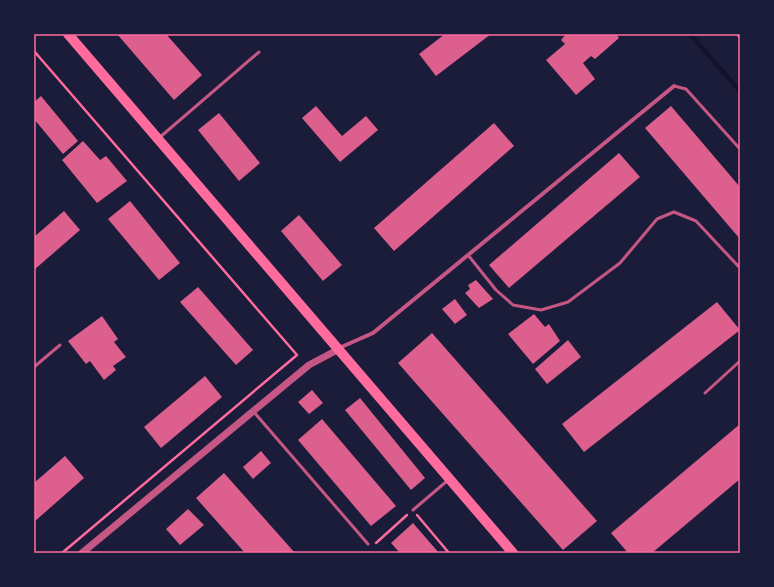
<svg xmlns="http://www.w3.org/2000/svg" width="774" height="587" viewBox="0 0 774 587" font-family="Helvetica,sans-serif">
<style>
.lines{fill:none;stroke-linecap:round;stroke-linejoin:round}
.stream{stroke:#12122b;stroke-width:4.5}
.building{fill:#dd5f8e}
.path{stroke:#ff6b9d;stroke-width:2.5}
.service{stroke:#c65784;stroke-width:3}
.minor{stroke:#c65784;stroke-width:4}
.tertiary{stroke:#c65784;stroke-width:7}
.primary{stroke:#ff6b9d;stroke-width:10}
.neatline{fill:none;stroke:#ff6b9d;stroke-width:1.5}
</style>
<rect width="100%" height="100%" fill="#1b1b3a"/>
<g class="lines">
<polyline class="stream" points="690,34 740,91"/>
</g>
<g class="building">
<polygon points="117,34 166,34 202,75 174,100"/>
<polygon points="445,34 491,34 436,76 419,54"/>
<polygon points="566,34 616,34 619,38 595,59 591,56 583,63 595,79 576,95 546,60 565,44 561,40"/>
<polygon points="41,96 78,141 63,154 34,119 34,102"/>
<polygon points="316,106 342,136 366,116 378,130 340,162 302,118"/>
<polygon points="671,106 740,187 740,239 645,128"/>
<polygon points="219,113 260,163 239,181 198,130"/>
<polygon points="494,123 514,146 394,251 374,228"/>
<polygon points="83,141 100,160 106,156 127,181 97,203 62,160"/>
<polygon points="619,153 640,177 509,288 489,265"/>
<polygon points="130,201 180,263 159,280 108,219"/>
<polygon points="64,211 80,230 34,270 34,237"/>
<polygon points="299,215 342,265 323,281 281,231"/>
<polygon points="476,280 493,299 479,308 465,293 470,289 468,285"/>
<polygon points="198,287 253,350 236,365 180,302"/>
<polygon points="455,299 467,315 455,324 442,309"/>
<polygon points="717,302 740,330 584,452 562,424"/>
<polygon points="534,314 545,327 549,324 560,341 533,364 508,334"/>
<polygon points="102,316 118,339 114,342 126,357 113,366 116,370 104,380 90,361 86,364 68,341"/>
<polygon points="432,333 597,521 563,550 398,363"/>
<polygon points="568,340 581,357 547,384 535,369"/>
<polygon points="205,376 222,397 161,448 144,427"/>
<polygon points="312,390 323,403 309,414 298,402"/>
<polygon points="360,398 425,478 411,490 345,410"/>
<polygon points="322,419 396,506 371,526 298,440"/>
<polygon points="740,424 740,479 652,553 628,553 611,533"/>
<polygon points="261,451 271,463 253,479 243,467"/>
<polygon points="65,456 84,478 34,522 34,483"/>
<polygon points="224,473 295,553 245,553 196,498"/>
<polygon points="188,509 204,525 180,545 166,529"/>
<polygon points="413,523 439,553 400,553 391,543"/>
</g>
<g class="lines">
<g class="path">
<polyline points="34,51 297,355 62,553"/>
<polyline points="417,515 449,553"/>
<polyline points="376,543 407,515"/>
</g>
<g class="service">
<polyline points="674,86 686,89 740,149"/>
<polyline points="159,138 259,52"/>
<polyline points="468,255 496,290 513,305 541,310 568,302 620,263 657,219 674,212 696,221 740,268"/>
<polyline points="34,367 60,345"/>
<polyline points="705,393 740,361"/>
<polyline points="253,411 368,544"/>
<polyline points="413,510 447,481"/>
</g>
<g class="minor">
<polyline points="738,34 740,37"/>
<polyline points="339,348 373,333 674,86"/>
</g>
<polyline class="tertiary" points="82,553 309,365 339,349"/>
<polyline class="primary" points="68,34 513,553"/>
</g>
<rect width="774" height="587" fill="none" stroke="#1b1b3a" stroke-width="70"/>
<rect x="35" y="35" width="704" height="517" class="neatline"/>
</svg>
